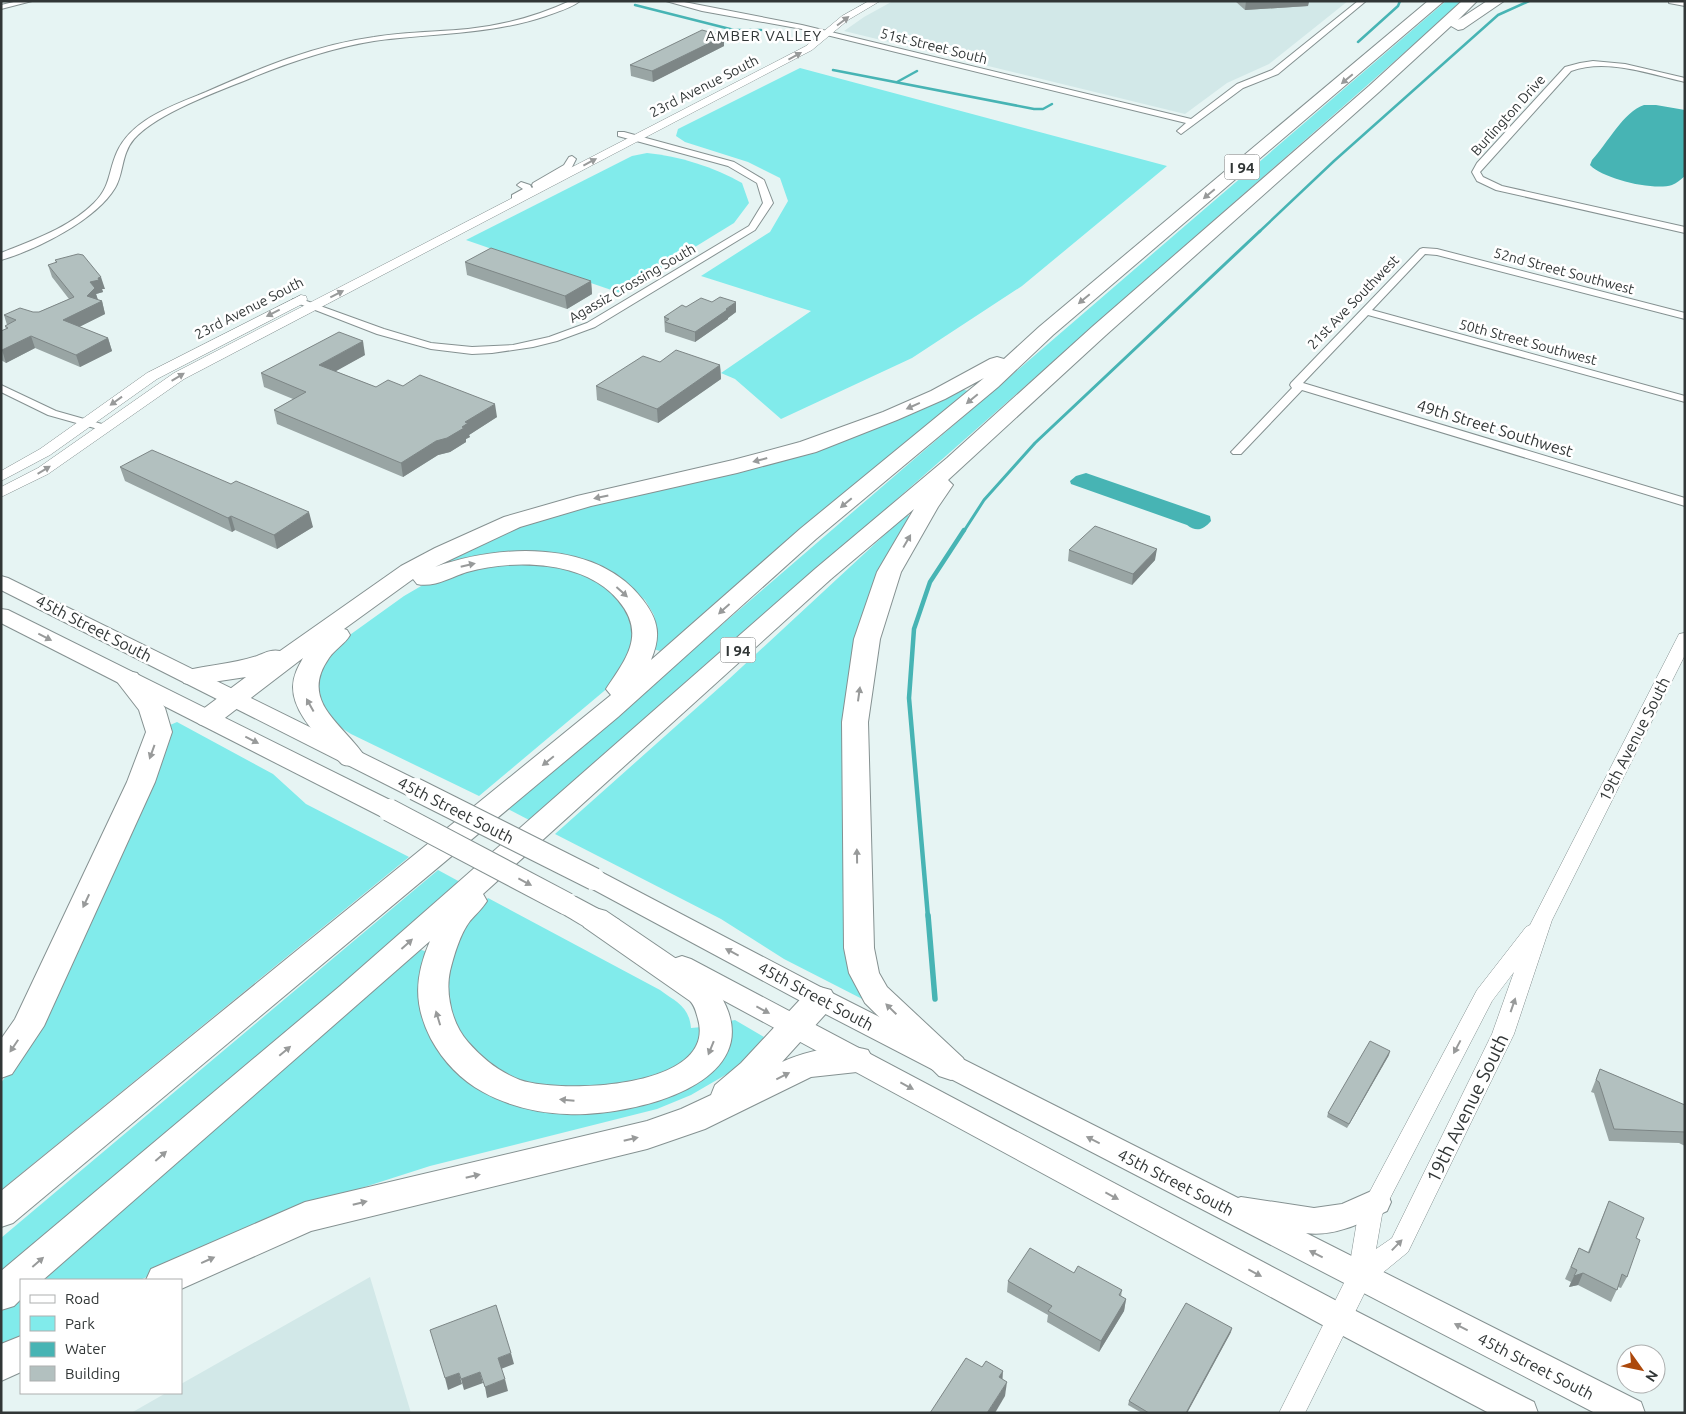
<svg xmlns="http://www.w3.org/2000/svg" width="1686" height="1414" viewBox="0 0 1686 1414" font-family="Ubuntu,sans-serif">
<style>
.built{fill:#d2e8e8}
.green{fill:#81ebeb}
.water{fill:#47b4b4}
.lines{fill:none;stroke-linecap:round;stroke-linejoin:round}
.stream-far3{stroke:#47b4b4;stroke-width:2.5}
.stream-far2{stroke:#47b4b4;stroke-width:3}
.stream-far1{stroke:#47b4b4;stroke-width:4.5}
.stream{stroke:#47b4b4;stroke-width:5.5}
.minor-casing{stroke:#859191;stroke-width:2}
.tertiary-casing{stroke:#859191;stroke-width:1}
.primary-casing{stroke:#859191;stroke-width:2}
.motorway-casing{stroke:#859191;stroke-width:2}
.minor{fill:#fff;fill-rule:evenodd}
.tertiary{fill:#fff;fill-rule:evenodd}
.primary{fill:#fff;fill-rule:evenodd}
.motorway{fill:#fff;fill-rule:evenodd}
.primary-bridge-casing{stroke:#859191;stroke-width:24;stroke-linecap:butt}
.primary-bridge{stroke:#fff;stroke-width:22}
.wall{fill:#99a5a4}
.shaded-wall{fill:#7d8686}
.building{fill:#b2c0bf;stroke:#7d8686}
.oneway{fill:#989a9a}
.labels{text-anchor:middle;dominant-baseline:central;stroke-width:5;stroke-linejoin:round;paint-order:stroke}
.far-street-label{font-size:14px;fill:#313636;stroke:#fff}
.far-neighbourhood-label{font-size:15px;letter-spacing:1px;fill:#313636;stroke:#fff}
.shield{fill:#fff;stroke:#6f7272;stroke-width:1}
.shield-label{font-size:15px;font-weight:bold;fill:#313636}
.street-label{font-size:16px;fill:#313636;stroke:#fff}
.near-street-label{font-size:19px;fill:#313636;stroke:#fff}
</style>
<rect width="100%" height="100%" fill="#e6f4f3"/>
<g class="built">
<polygon points="893,1 1348,1 1269,64 1227,83 1185,114 844,31 864,17"/>
<polygon points="370,1277 411,1413 131,1413 166,1393 181,1393 181,1384"/>
</g>
<g class="green">
<polygon points="1446,1 1463,1 531,821 508,809"/>
<polygon points="800,68 1167,166 1022,286 912,358 781,419 735,379 721,373 811,311 701,276 770,232 788,201 780,178 748,162 685,142 676,136 678,129"/>
<path d="M647 153C679 156 714 167 742 183L749 203 734 223 620 293 466 240 632 156Z"/>
<polygon points="959,389 969,391 660,651 653,649 656,634 654,615 645,600 626,584 556,556 434,570 430,565 497,533 579,507 665,488"/>
<polygon points="906,515 915,517 865,613 872,1004 784,959 721,919 555,834 729,679"/>
<path d="M511 564C550 565 593 568 622 599 629 607 633 623 638 633L622 676 479 796 351 734C322 715 322 713 312 680L333 647 404 596 428 582 468 569Z"/>
<polygon points="177,722 273,774 306,804 409,857 1,1190 1,1083 31,1040 170,737 170,725"/>
<polygon points="438,870 462,883 1,1277 1,1238"/>
<path d="M488 898 660 990C676 1002 689 1006 691 1028L702 1027 699 1043 693 1055 673 1073 598 1093 511 1080 477 1056 446 1015 450 951 465 924Z"/>
<polygon points="418,949 428,952 464,1076 649,1102 725,1022 735,1020 764,1037 739,1067 691,1095 657,1109 430,1166 352,1191 269,1222 140,1280 38,1280"/>
<polygon points="21,1295 21,1340 1,1351 1,1312"/>
</g>
<g class="water">
<path d="M1644 105H1656L1685 110V176C1681 179 1677 183 1672 185 1654 191 1603 179 1590 165L1592 160C1607 144 1624 111 1644 105Z"/>
<path d="M1086 473 1210 516 1211 521C1204 529 1197 533 1187 525L1071 484 1070 481 1076 476Z"/>
</g>
<g class="lines">
<g class="stream-far3">
<polyline points="635,5 734,30 761,30"/>
<polyline points="1358,42 1398,6 1400,1"/>
<polyline points="833,70 1034,109 1043,109 1052,104"/>
<polyline points="897,82 917,71"/>
<polyline points="1259,232 1334,161 1498,15 1529,1"/>
</g>
<polyline class="stream-far2" points="964,531 984,500 1035,443 1260,231"/>
<polyline class="stream-far1" points="928,917 909,698 914,629 930,582 964,530"/>
<polyline class="stream" points="928,915 935,999"/>
<g class="minor-casing">
<g id="minor">
<polygon points="18,1 32,1 1,9 1,5"/>
<path d="M570 1H580C571 8 557 12 546 16 490 35 432 33 374 41 331 48 290 62 251 78 217 92 157 113 134 139 121 154 124 173 115 188 96 220 36 250 1 260V253C33 240 69 228 94 203 111 186 108 172 117 152 132 119 174 105 206 92 260 68 315 45 374 37 405 32 437 32 468 29 504 25 538 16 570 1Z"/>
<polygon points="666,1 679,1 802,25 1191,119 1237,84 1272,70 1358,1 1366,1 1278,74 1243,88 1181,134 1177,131 1186,123 802,29 702,11"/>
<polygon points="1669,1 1685,2 1685,6 1669,3"/>
<path d="M1593 61 1625 64 1685 78V82C1649 74 1607 58 1571 71L1480 172 1483 177 1502 186 1685 227V233L1496 190 1477 181 1472 172 1477 163 1565 67 1580 63Z"/>
<polygon points="618,132 624,132 734,162 764,180 773,203 755,230 595,327 557,341 533,347 492,353 472,354 431,349 377,334 292,301 293,299 301,299 384,329 431,343 472,347 513,345 549,337 587,323 749,226 763,203 757,183 728,166 618,136"/>
<polygon points="572,156 576,159 571,169 541,186 541,191 535,191 532,185 533,183 564,165 569,157"/>
<polygon points="521,182 530,185 533,190 518,199 512,199 512,195 523,189 517,185"/>
<polygon points="1423,248 1437,249 1685,313 1685,319 1437,255 1425,254 1372,310 1685,396 1685,402 1368,315 1303,383 1685,498 1685,506 1302,390 1241,454 1233,454 1231,452 1233,450 1292,388 1290,385 1291,383 1420,249"/>
<polygon points="1,385 56,411 109,426 111,428 105,431 48,415 1,392"/>
</g>
</g>
<g class="tertiary-casing">
<g id="tertiary">
<polygon points="869,1 880,1 848,20 812,50 184,379 48,474 1,497 1,487 38,468 174,373 783,58 806,46 842,16"/>
<polygon points="301,295 306,296 307,299 306,302 157,379 50,455 1,481 1,471 40,449 147,373"/>
<path d="M1685 633V655L1552 920 1514 1034 1408 1252 1369 1284 1305 1413H1279L1348 1275 1358 1215 1368 1195 1477 990 1526 927 1530 925 1677 638 1679 634ZM1514 972 1492 1034 1392 1238 1376 1249 1382 1215 1386 1206 1492 1001Z"/>
</g>
</g>
<g class="primary-casing">
<g id="primary">
<polygon points="1,576 8,578 423,783 427,789 423,795 415,797 407,795 1,590"/>
<polygon points="1,609 8,610 398,804 401,810 398,816 389,818 380,816 1,623"/>
<path d="M594 870 603 873 830 992 1238 1198 1241 1197 1314 1208 1342 1204 1376 1189 1387 1193 1391 1202 1387 1211C1362 1223 1334 1237 1306 1233L1641 1402 1645 1413H1595L810 1006 585 885 581 879 585 873Z"/>
<path d="M567 895 576 897 619 920 623 927 619 934C599 940 575 920 558 911L554 904 558 897Z"/>
<polygon points="682,956 691,959 1350,1308 1534,1402 1538,1413 1489,1413 1328,1328 673,973 669,966 673,959"/>
</g>
</g>
<g class="motorway-casing">
<g id="motorway">
<path d="M1428 1H1444L1053 335 998 387 816 539 618 717 13 1223 1 1227V1191L611 695 606 689C626 659 647 634 618 600 584 560 514 559 467 572 451 577 434 588 417 584L413 579 344 629 347 630 350 635C345 644 335 649 329 658 298 702 344 724 365 757L361 763C354 765 348 767 342 764 338 761 335 755 332 752 316 734 293 712 293 687 293 676 298 667 303 658L217 724 208 727 199 724 195 718 199 712 246 677 193 685 184 683 180 677 184 671C208 665 233 664 257 656 264 653 272 649 280 651L401 566 435 548 504 517 577 496 733 460 800 442 883 412 931 391 990 359 997 357 1004 359 1039 327ZM984 378 800 529 651 660C661 636 659 621 643 600 597 539 499 544 435 567L520 527 591 506 737 473 816 452 897 420 945 399Z"/>
<path d="M1462 1H1477L1458 20 1487 1H1504L1463 29 1458 30 1451 26 1379 92 1106 335 948 480 953 485 938 507 901 572 880 639 868 722 874 948 879 973 887 987 963 1058 967 1067 963 1076 951 1080 939 1076 865 1003 849 973 844 948 842 722 854 639 877 572 914 509 831 579 483 894 487 901C482 909 476 914 470 921 460 934 454 955 450 971 445 994 452 1024 468 1042 482 1058 499 1072 520 1080 561 1094 718 1089 698 1019 696 1012 695 1006 690 1001L584 927 580 919 584 911 595 908 606 911C631 928 656 945 681 962 694 971 711 979 719 993 776 1084 629 1117 567 1114 539 1113 508 1106 483 1092 461 1080 443 1061 431 1039 413 1004 415 976 430 941L43 1280H21V1299L14 1306 1 1310V1271L340 986 815 569 947 458 1092 327 1369 86Z"/>
<polygon points="128,671 137,673 161,702 165,708 172,732 155,782 44,1026 12,1074 1,1078 1,1039 15,1019 127,782 146,732 139,710 115,679 119,673"/>
<path d="M820 987 831 990 836 999 831 1008 782 1062C805 1051 844 1042 868 1050L873 1059 868 1068 857 1072 811 1077 705 1129 647 1149 311 1231 181 1289V1280H146L151 1269 305 1202 647 1121 681 1109 711 1095 715 1085 741 1063 809 990Z"/>
<polygon points="21,1336 21,1372 1,1381 1,1344"/>
</g>
</g>
<use href="#minor" class="minor"/>
<use href="#tertiary" class="tertiary"/>
<use href="#primary" class="primary"/>
<use href="#motorway" class="motorway"/>
<g class="primary-bridge-casing">
<g id="primary-bridge">
<polyline points="415,789 594,879"/>
<polyline points="389,810 567,904"/>
</g>
</g>
<use href="#primary-bridge" class="primary-bridge"/>
</g>
<g class="wall">
<polygon points="1235,1 1309,1 1308,6 1245,10"/>
<polygon points="724,36 724,46 653,82 631,76 630,65"/>
<polygon points="55,260 105,289 102,289 103,292 96,294 98,300 102,301 105,314 79,327 108,338 112,351 80,367 35,348 6,363 1,360 1,331 6,329 5,326 7,325 4,315 39,312 69,299 52,277 48,265 56,263"/>
<polygon points="465,262 591,281 592,294 567,309 467,275"/>
<polygon points="686,307 736,312 728,318 728,319 695,342 665,332 664,317"/>
<polygon points="365,355 335,371 376,387 403,386 497,417 469,435 470,437 466,439 466,442 450,452 438,455 403,477 277,424 274,410 293,399 264,387 261,373"/>
<polygon points="660,362 720,365 721,379 658,423 597,400 596,386"/>
<polygon points="120,467 313,527 277,549 235,530 232,532 125,481"/>
<polygon points="1069,550 1155,560 1132,585 1068,561"/>
<polygon points="1389,1055 1347,1128 1327,1117 1328,1113"/>
<polygon points="1600,1069 1685,1105 1685,1146 1679,1143 1609,1141 1594,1093 1591,1092"/>
<polygon points="1609,1201 1636,1238 1627,1277 1621,1288 1618,1287 1611,1302 1578,1285 1569,1287 1571,1282 1565,1279 1579,1248 1588,1252"/>
<polygon points="1074,1273 1122,1290 1121,1297 1126,1299 1124,1311 1099,1352 1047,1322 1048,1315 1007,1292 1008,1281"/>
<polygon points="1231,1332 1187,1413 1142,1413 1128,1405 1129,1401"/>
</g>
<g class="shaded-wall">
<polygon points="1246,1 1309,1 1308,6 1245,10"/>
<polygon points="724,36 724,46 653,82 652,71"/>
<polygon points="101,277 105,289 102,289 103,292 96,294 98,300 102,301 105,314 67,333 63,320 90,282 98,278"/>
<polygon points="591,281 592,294 567,309 565,296"/>
<polygon points="736,302 736,312 728,318 728,319 695,342 695,332 726,309"/>
<polygon points="31,336 35,348 6,363 2,350"/>
<polygon points="108,338 112,351 80,367 76,355"/>
<polygon points="363,341 365,355 322,379 319,365"/>
<polygon points="720,365 721,379 658,423 657,409"/>
<polygon points="495,404 497,417 469,435 470,437 466,439 466,442 450,452 438,455 403,477 401,463 436,441 462,427 465,422"/>
<polygon points="309,512 313,527 277,549 274,535"/>
<polygon points="231,516 235,530 232,532 228,518"/>
<polygon points="1157,549 1155,560 1132,585 1133,574"/>
<polygon points="1390,1051 1389,1055 1347,1128 1349,1124"/>
<polygon points="1583,1273 1578,1285 1569,1287 1574,1276"/>
<polygon points="1126,1299 1124,1311 1099,1352 1101,1341"/>
<polygon points="1232,1328 1231,1332 1187,1413 1186,1413"/>
<polygon points="511,1353 514,1364 501,1369 498,1358"/>
<polygon points="1003,1371 1002,1386 999,1377"/>
<polygon points="480,1372 483,1383 464,1390 461,1379"/>
<polygon points="459,1373 462,1384 448,1390 445,1378"/>
<polygon points="505,1379 508,1391 487,1398 485,1387"/>
<polygon points="1007,1382 1005,1396 995,1413 987,1413"/>
</g>
<g class="building">
<polygon points="702,30 724,36 652,71 630,65"/>
<polygon points="491,248 591,281 565,296 465,262"/>
<polygon points="78,254 83,255 101,277 98,278 99,280 90,282 95,288 87,296 102,301 63,320 108,338 76,355 31,336 2,350 1,350 1,331 8,328 5,326 16,320 4,315 20,308 33,312 39,312 74,297 48,265 57,262 55,260"/>
<polygon points="720,297 736,302 726,309 727,310 695,332 665,322 669,319 664,317 682,305 686,307 701,298 712,302"/>
<polygon points="339,332 363,341 319,365 376,387 388,380 403,386 420,375 495,404 465,422 468,423 462,427 464,428 447,438 436,441 401,463 274,410 306,392 261,373"/>
<polygon points="676,350 720,365 657,409 596,386 643,356 660,362"/>
<polygon points="152,450 231,484 236,481 309,512 274,535 231,516 228,518 120,467"/>
<polygon points="1095,526 1157,549 1133,574 1069,550"/>
<polygon points="1370,1041 1390,1051 1349,1124 1328,1113"/>
<polygon points="1600,1069 1685,1105 1685,1132 1614,1129 1599,1082 1596,1080"/>
<polygon points="1609,1201 1644,1218 1636,1238 1640,1240 1627,1277 1622,1274 1617,1290 1583,1273 1574,1276 1577,1270 1571,1267 1579,1248 1589,1253"/>
<polygon points="1030,1248 1074,1273 1078,1266 1122,1290 1119,1295 1126,1299 1101,1341 1048,1311 1052,1306 1008,1281"/>
<polygon points="1186,1303 1232,1328 1186,1413 1149,1413 1129,1401"/>
<polygon points="496,1305 511,1353 498,1358 505,1379 485,1387 480,1372 461,1379 459,1373 445,1378 430,1330"/>
<polygon points="966,1358 982,1367 986,1361 1003,1371 999,1377 1007,1382 987,1413 930,1413"/>
</g>
<defs><path id="oneway-solid" d="M-6-.8H1V-3.2L6.5 0L1 3.2V.8H-6Z" transform="scale(1.25)"/></defs>
<g class="oneway">
<use href="#oneway-solid" transform="translate(843 21) rotate(-37)"/>
<use href="#oneway-solid" transform="translate(795 56) rotate(-29)"/>
<use href="#oneway-solid" transform="translate(1347 79) rotate(140)"/>
<use href="#oneway-solid" transform="translate(590 162) rotate(-28)"/>
<use href="#oneway-solid" transform="translate(1209 194) rotate(140)"/>
<use href="#oneway-solid" transform="translate(337 294) rotate(-27)"/>
<use href="#oneway-solid" transform="translate(1084 299) rotate(140)"/>
<use href="#oneway-solid" transform="translate(273 313) rotate(153)"/>
<use href="#oneway-solid" transform="translate(178 377) rotate(-31)"/>
<use href="#oneway-solid" transform="translate(972 399) rotate(140)"/>
<use href="#oneway-solid" transform="translate(116 401) rotate(144)"/>
<use href="#oneway-solid" transform="translate(913 406) rotate(156)"/>
<use href="#oneway-solid" transform="translate(760 460) rotate(165)"/>
<use href="#oneway-solid" transform="translate(44 470) rotate(-31)"/>
<use href="#oneway-solid" transform="translate(601 497) rotate(168)"/>
<use href="#oneway-solid" transform="translate(846 503) rotate(140)"/>
<use href="#oneway-solid" transform="translate(907 541) rotate(-60)"/>
<use href="#oneway-solid" transform="translate(468 565) rotate(-13)"/>
<use href="#oneway-solid" transform="translate(622 592) rotate(42)"/>
<use href="#oneway-solid" transform="translate(724 609) rotate(138)"/>
<use href="#oneway-solid" transform="translate(45 637) rotate(27)"/>
<use href="#oneway-solid" transform="translate(859 694) rotate(-82)"/>
<use href="#oneway-solid" transform="translate(310 705) rotate(-119)"/>
<use href="#oneway-solid" transform="translate(252 740) rotate(27)"/>
<use href="#oneway-solid" transform="translate(152 752) rotate(110)"/>
<use href="#oneway-solid" transform="translate(548 761) rotate(141)"/>
<use href="#oneway-solid" transform="translate(857 856) rotate(-91)"/>
<use href="#oneway-solid" transform="translate(525 882) rotate(28)"/>
<use href="#oneway-solid" transform="translate(86 901) rotate(115)"/>
<use href="#oneway-solid" transform="translate(407 944) rotate(-42)"/>
<use href="#oneway-solid" transform="translate(732 952) rotate(-152)"/>
<use href="#oneway-solid" transform="translate(1513 1005) rotate(-71)"/>
<use href="#oneway-solid" transform="translate(891 1009) rotate(-136)"/>
<use href="#oneway-solid" transform="translate(763 1010) rotate(28)"/>
<use href="#oneway-solid" transform="translate(438 1018) rotate(-107)"/>
<use href="#oneway-solid" transform="translate(14 1046) rotate(124)"/>
<use href="#oneway-solid" transform="translate(1457 1047) rotate(118)"/>
<use href="#oneway-solid" transform="translate(711 1048) rotate(112)"/>
<use href="#oneway-solid" transform="translate(285 1051) rotate(-40)"/>
<use href="#oneway-solid" transform="translate(783 1076) rotate(-27)"/>
<use href="#oneway-solid" transform="translate(907 1086) rotate(28)"/>
<use href="#oneway-solid" transform="translate(567 1100) rotate(-175)"/>
<use href="#oneway-solid" transform="translate(631 1139) rotate(-13)"/>
<use href="#oneway-solid" transform="translate(1093 1140) rotate(-153)"/>
<use href="#oneway-solid" transform="translate(161 1156) rotate(-41)"/>
<use href="#oneway-solid" transform="translate(473 1176) rotate(-13)"/>
<use href="#oneway-solid" transform="translate(1112 1196) rotate(28)"/>
<use href="#oneway-solid" transform="translate(360 1203) rotate(-14)"/>
<use href="#oneway-solid" transform="translate(1397 1245) rotate(-46)"/>
<use href="#oneway-solid" transform="translate(1316 1254) rotate(-153)"/>
<use href="#oneway-solid" transform="translate(208 1260) rotate(-24)"/>
<use href="#oneway-solid" transform="translate(38 1262) rotate(-41)"/>
<use href="#oneway-solid" transform="translate(1255 1273) rotate(28)"/>
<use href="#oneway-solid" transform="translate(1461 1327) rotate(-153)"/>
</g>
<g class="labels">
<g class="far-street-label">
<text transform="translate(934 46) rotate(14)">51st Street South</text>
<text transform="translate(704 86) rotate(-27)">23rd Avenue South</text>
<text transform="translate(1508 115) rotate(-48)">Burlington Drive</text>
<text transform="translate(1564 271) rotate(15)">52nd Street Southwest</text>
<text transform="translate(632 283) rotate(-30)">Agassiz Crossing South</text>
<text transform="translate(1353 302) rotate(-46)">21st Ave Southwest</text>
<text transform="translate(249 308) rotate(-27)">23rd Avenue South</text>
<text transform="translate(1528 342) rotate(15)">50th Street Southwest</text>
</g>
<g class="far-neighbourhood-label">
<text x="764" y="35">AMBER VALLEY</text>
</g>
<g class="shield">
<rect x="1224.5" y="154.5" width="35" height="25" rx="4"/>
<rect x="720.5" y="637.5" width="35" height="25" rx="4"/>
</g>
<g class="shield-label">
<text x="1242" y="167">I 94</text>
<text x="738" y="650">I 94</text>
</g>
<g class="street-label">
<text transform="translate(1495 428) rotate(17)">49th Street Southwest</text>
<text transform="translate(94 628) rotate(27)">45th Street South</text>
<text transform="translate(1634 739) rotate(-63)">19th Avenue South</text>
<text transform="translate(456 810) rotate(27)">45th Street South</text>
<text transform="translate(816 996) rotate(28)">45th Street South</text>
<text transform="translate(1176 1182) rotate(27)">45th Street South</text>
<text transform="translate(1536 1366) rotate(27)">45th Street South</text>
</g>
<g class="near-street-label">
<text transform="translate(1467 1108) rotate(-64)">19th Avenue South</text>
</g>
</g>
<rect width="1686" height="1414" fill="none" stroke="#313636" stroke-width="5"/>
<rect x="20" y="1279" width="162" height="115" fill="#ffffff" stroke="#adafaf"/>
<rect x="30" y="1295" width="25" height="8" fill="#ffffff" stroke="#adafaf"/>
<text x="65" y="1304" font-size="15" fill="#313636">Road</text>
<rect x="30" y="1316" width="25" height="15" fill="#81ebeb" stroke="#adafaf"/>
<text x="65" y="1329" font-size="15" fill="#313636">Park</text>
<rect x="30" y="1342" width="25" height="15" fill="#47b4b4" stroke="#adafaf"/>
<text x="65" y="1354" font-size="15" fill="#313636">Water</text>
<rect x="30" y="1366" width="25" height="15" fill="#b2c0bf" stroke="#adafaf"/>
<text x="65" y="1379" font-size="15" fill="#313636">Building</text>
<g transform="translate(1641 1369) rotate(123)"><circle r="24" fill="#ffffff" stroke="#adafaf"/>
<path d="M0-4L9 19L0 12L-9 19Z" fill="#ac490c"/>
<text y="-8" font-size="14" font-weight="bold" text-anchor="middle" fill="#313636">N</text>
</g>
</svg>
